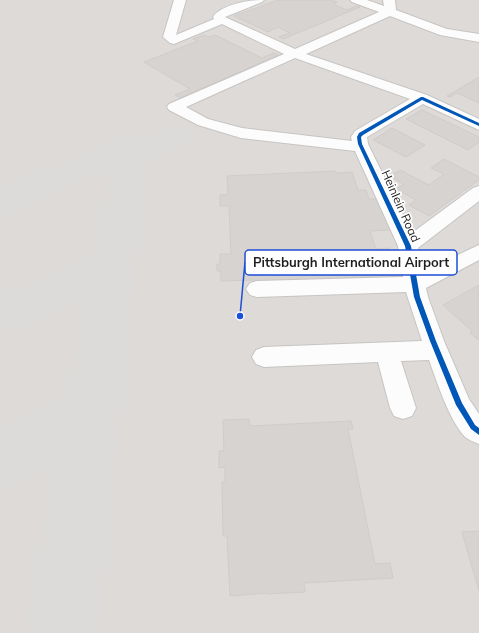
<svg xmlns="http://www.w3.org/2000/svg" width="479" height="633" viewBox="0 0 479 633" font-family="Mulish,sans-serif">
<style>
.airport{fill:#dedad7}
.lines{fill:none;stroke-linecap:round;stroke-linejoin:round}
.taxiway{fill:#dcdbd9;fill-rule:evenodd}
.building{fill:#d6d3d1;stroke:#d1ccc9}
.minor-casing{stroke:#c6c5c4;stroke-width:2}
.minor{fill:#fcfcfc;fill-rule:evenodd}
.cycleway-casing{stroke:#fff;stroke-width:2}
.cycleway{fill:#0057b8;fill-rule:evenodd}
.labels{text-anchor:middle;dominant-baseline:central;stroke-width:3.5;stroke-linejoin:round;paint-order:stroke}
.street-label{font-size:12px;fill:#1f1f1f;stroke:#fff}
.leader{fill:none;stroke:#1d4ed8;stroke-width:1.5}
.callout-dot{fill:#1d4ed8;stroke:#fff;stroke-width:1.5}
.callout{fill:#fff;stroke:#1d4ed8;stroke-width:1.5}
.callout-label{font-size:13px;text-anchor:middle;font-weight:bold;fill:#1f1f1f}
</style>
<rect width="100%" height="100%" fill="#eeebe8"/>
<rect class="airport" x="0" y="0" width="479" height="633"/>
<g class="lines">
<polygon class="taxiway" points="173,126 187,130 193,138 187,146 166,156 154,164 147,174 101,633 21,633 50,471 23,485 0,495 0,430 48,406 65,392 82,302 19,330 0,336 0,293 76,262 91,251 107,171 16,214 0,218 0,187 107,141 135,134 143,136"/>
</g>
<g class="building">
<polygon points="278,0 330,0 337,2 333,4 347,10 356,6 360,7 283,39 279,37 290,33 278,27 268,32 234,16"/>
<polygon points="204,35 208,37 215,35 262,58 274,53 278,55 180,98 175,95 190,89 144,62 198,41 193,39"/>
<polygon points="479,77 479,103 457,93 450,97 447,96"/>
<polygon points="422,110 479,137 479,142 468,150 406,119"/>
<polygon points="392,128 425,145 406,157 373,140"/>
<polygon points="444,159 479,177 479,180 429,216 409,205 416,200 396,189 404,184 390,176 400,170 429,185 444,174 431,168"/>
<polygon points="335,171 335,173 352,172 358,190 366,190 369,199 379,199 390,230 370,231 376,249 389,248 392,258 395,258 397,265 394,265 398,275 364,276 365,280 256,284 255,280 221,281 221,271 217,271 217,264 220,264 220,254 231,254 229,206 220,206 220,195 228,195 227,176"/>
<polygon points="479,285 479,340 470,333 472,331 443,305"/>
<polygon points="249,419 250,426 351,421 353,429 348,429 375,564 390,563 393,578 304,583 305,592 267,594 267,593 230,596 227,536 223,536 222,482 225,482 225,467 219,468 219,451 224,451 223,420"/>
<polygon points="479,531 479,591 462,532"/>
</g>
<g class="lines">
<g class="minor-casing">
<path id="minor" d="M174 0H186L176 35 214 19 213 17C222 4 249 0 264 0L262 2 225 17 295 49 379 12 352 2 350 0H367L384 6 383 0H395L396 10 447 29 479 34V42L440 35 390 16 306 54 427 95 479 119V130L423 104 367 137 368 144 412 233 473 188 479 186V201L418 248 423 271 479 245V260L426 288 428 297 444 341 469 399 479 414V444C474 442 469 440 465 437 449 420 437 382 429 360L401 361 416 408 412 416 403 419 394 416 390 408 378 362 264 367 256 364 252 357 256 350 264 347 422 341 406 292 257 297 250 295 246 289 250 283 257 281 403 277 398 246 355 151 241 138 198 125 169 110 167 107 169 104 284 54 222 24 174 44 170 43 163 37ZM295 58 410 99 355 131 351 137 352 141 242 128 208 119 186 107Z"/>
</g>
<use href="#minor" class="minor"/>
<g class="cycleway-casing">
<polygon id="cycleway" points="421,97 423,97 479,123 479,126 422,100 363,135 361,137 362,144 411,246 420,297 436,341 462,403 475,425 479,428 479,435 471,429 456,405 430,341 414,297 405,246 358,144 357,137 359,133"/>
</g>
<use href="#cycleway" class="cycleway"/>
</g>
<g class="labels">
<g class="street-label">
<text transform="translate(401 206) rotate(66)">Heinlein Road</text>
</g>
</g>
<path class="leader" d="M240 316L245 262"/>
<circle class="callout-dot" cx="240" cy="316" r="4"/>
<rect class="callout" x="245" y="250" width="212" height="25" rx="4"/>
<g class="callout-label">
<text x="351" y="267">Pittsburgh International Airport</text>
</g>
</svg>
